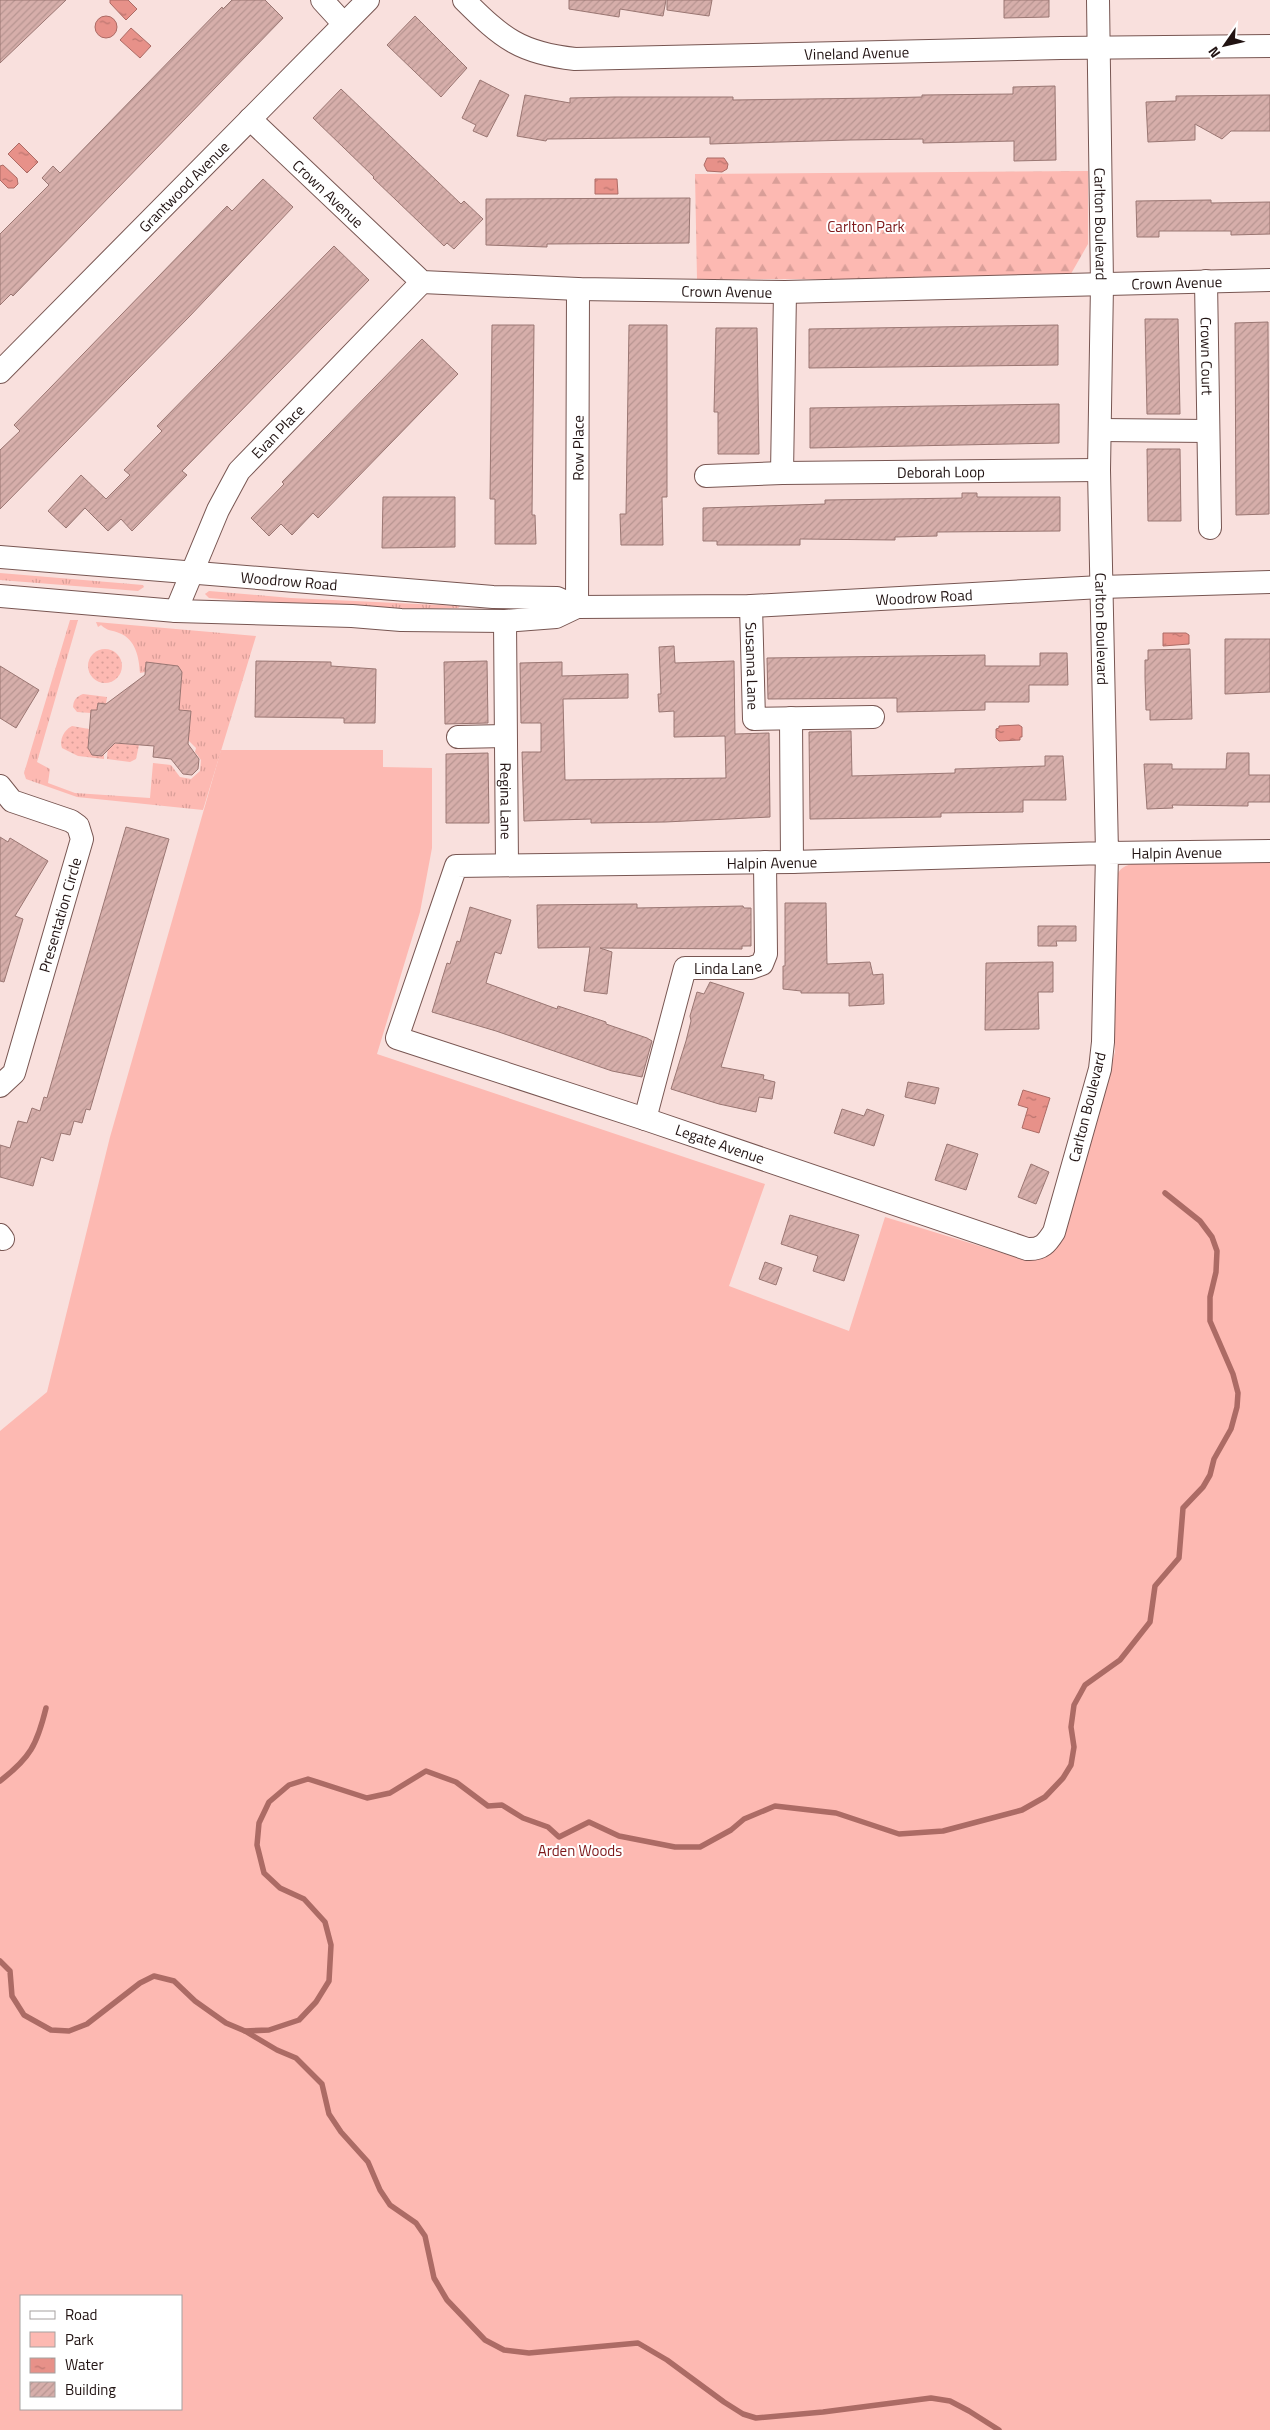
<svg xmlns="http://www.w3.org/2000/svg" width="1270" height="2430" viewBox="0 0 1270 2430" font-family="'Titillium Web',sans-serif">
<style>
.grass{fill:url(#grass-tufts)}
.forest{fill:url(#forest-firs)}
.park{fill:#fdb9b2;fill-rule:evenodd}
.garden{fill:url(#garden-dots)}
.water{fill:url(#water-ripples);stroke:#ac6b65}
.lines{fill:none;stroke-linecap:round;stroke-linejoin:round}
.stream{stroke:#ac6b65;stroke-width:5.5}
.building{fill:url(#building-hatch);stroke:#9a7672}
.minor-casing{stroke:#785652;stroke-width:24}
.minor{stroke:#fff;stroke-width:22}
.labels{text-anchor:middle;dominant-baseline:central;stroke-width:4;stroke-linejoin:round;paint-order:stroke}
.street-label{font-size:15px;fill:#211312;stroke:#fff}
.park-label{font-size:15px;fill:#7d181a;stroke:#fff}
</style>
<defs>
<pattern id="grass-tufts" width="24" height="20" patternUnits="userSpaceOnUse" patternTransform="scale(1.25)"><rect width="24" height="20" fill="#fdb9b2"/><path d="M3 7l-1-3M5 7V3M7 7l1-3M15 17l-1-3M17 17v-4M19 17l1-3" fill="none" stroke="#d99e98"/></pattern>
<pattern id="forest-firs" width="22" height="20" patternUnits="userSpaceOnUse" patternTransform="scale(1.25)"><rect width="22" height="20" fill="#fdb9b2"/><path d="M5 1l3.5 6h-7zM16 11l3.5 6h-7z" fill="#d99e98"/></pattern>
<pattern id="garden-dots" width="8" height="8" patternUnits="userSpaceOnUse" patternTransform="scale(1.25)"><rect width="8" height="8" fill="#fdb9b2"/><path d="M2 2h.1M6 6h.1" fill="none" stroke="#d99e98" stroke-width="1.8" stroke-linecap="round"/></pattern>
<pattern id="water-ripples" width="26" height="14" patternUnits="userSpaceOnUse" patternTransform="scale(1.25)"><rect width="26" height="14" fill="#e79189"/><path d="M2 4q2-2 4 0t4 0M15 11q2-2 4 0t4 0" fill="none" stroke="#bb756f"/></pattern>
<pattern id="building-hatch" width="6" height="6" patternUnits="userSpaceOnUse" patternTransform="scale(1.25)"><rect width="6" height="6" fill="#d6aeaa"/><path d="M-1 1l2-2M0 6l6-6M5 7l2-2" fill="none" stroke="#b79591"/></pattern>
</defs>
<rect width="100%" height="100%" fill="#f9e0dd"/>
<g class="grass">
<polygon points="0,573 143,585 144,587 138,591 0,580"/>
<path d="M209 591 291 598 460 606 458 608C375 609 292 605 209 598L205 594Z"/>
<path d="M70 620H78L37 762 50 769 48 783 75 793 150 798 153 763 171 765 180 777 191 779 200 771 201 760 195 752 196 748 188 740 191 711 179 710 182 672 177 666 140 673C139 658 136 639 119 633 112 630 107 631 101 625L98 627 96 622 256 636 203 810 77 797 26 779 24 773Z"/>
</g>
<polygon class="forest" points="1088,171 1088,244 1068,279 697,279 695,174"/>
<path class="park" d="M221 750H383V767L432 768V848L420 912 377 1054 765 1184 729 1286 849 1331 885 1217 1022 1259C1041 1261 1049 1257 1058 1241L1115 1052V882C1118 869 1123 866 1135 863L1270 862V2430H0V1431L47 1392 110 1137ZM21 2296H181V2409H21Z"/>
<g class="garden">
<circle cx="105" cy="666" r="17"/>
<path d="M83 694 107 697 106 704 98 703 97 710H91V713L77 712 73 707C74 699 76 697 83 694Z"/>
<path d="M72 726 89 729 88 748 93 755 104 754V759L78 756 62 748C59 740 64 730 72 726Z"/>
<polygon points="108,743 139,745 136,759 130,762 107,759"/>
</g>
<g class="water">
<polygon points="110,0 128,0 137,9 126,20 110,3"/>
<circle cx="106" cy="27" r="11"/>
<polygon points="131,28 151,46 140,58 120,40"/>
<polygon points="19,143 38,162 27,173 8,154"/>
<polygon points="707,158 724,158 728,164 727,169 722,172 707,171 704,165"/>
<polygon points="3,165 17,178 18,184 14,188 8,188 0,180 0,166"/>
<polygon points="595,179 617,179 618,194 595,194"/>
<polygon points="1163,633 1186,633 1189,635 1189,644 1163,646"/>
<polygon points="1019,725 1022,727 1022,737 1020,737 1020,740 999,741 996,738 996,729 999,728 999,726"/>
<polygon points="1023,1090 1050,1098 1039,1133 1022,1128 1028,1108 1018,1105"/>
</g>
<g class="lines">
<g class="stream">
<path d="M0 1781C30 1758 37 1745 46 1708"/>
<polyline points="0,1961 10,1971 12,1996 24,2015 51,2030 69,2031 87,2024 140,1983 154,1976 174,1981 195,2001 226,2023 245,2031 277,2050 296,2058 322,2084 329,2114 341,2132 368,2162 380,2190 390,2205 416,2223 425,2236 434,2278 447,2300 485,2340 504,2350 529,2353 638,2343 667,2360 724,2402 743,2414 756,2418 823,2412 931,2398 950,2401 969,2411 999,2430"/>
<polyline points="245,2031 269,2030 299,2020 316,2002 329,1981 331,1945 325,1922 304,1899 280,1888 264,1873 257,1845 259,1823 269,1802 289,1785 308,1779 367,1798 390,1793 426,1771 456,1782 488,1806 502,1805 523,1818 548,1827 559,1837 589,1822 619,1836 675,1847 700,1847 731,1830 744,1819 775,1806 836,1813 899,1834 943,1831 1022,1810 1045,1797 1063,1778 1071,1765 1074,1747 1071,1727 1074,1705 1085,1685 1120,1660 1150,1622 1155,1586 1179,1558 1183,1508 1203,1487 1210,1475 1214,1459 1231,1429 1237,1407 1238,1393 1233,1374 1210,1321 1210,1297 1216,1272 1217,1251 1212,1237 1200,1221 1165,1193"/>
</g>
</g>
<g class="building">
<polygon points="0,0 66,0 0,63"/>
<polygon points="232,0 265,0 283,18 13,296 11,294 0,305 0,234 49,185 42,178 53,166 60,173 222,7 223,9"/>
<polygon points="569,0 666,0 663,16 620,9 619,17 569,9"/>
<polygon points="667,0 712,0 709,16 667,10"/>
<polygon points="1004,0 1049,0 1049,17 1004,18"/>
<polygon points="415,16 467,68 441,97 387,45"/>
<polygon points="480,80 509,95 487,137 473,131 476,125 462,118"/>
<polygon points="1055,86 1056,160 1014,161 1014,141 923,143 923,139 850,140 710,144 710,137 547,139 546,141 517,136 525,95 570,103 570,98 615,97 733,97 733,100 879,98 922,97 922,95 1013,94 1013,87"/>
<polygon points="341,89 461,204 464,201 483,219 454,249 447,243 444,246 373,178 374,177 313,118"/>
<polygon points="1270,95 1270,131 1231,131 1222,139 1195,124 1195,140 1148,142 1146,102 1176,101 1176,96"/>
<polygon points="263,179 293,207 189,317 0,509 0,450 20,431 14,425 227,206 232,211"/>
<polygon points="690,198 689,243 547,244 547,247 486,245 486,199"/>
<polygon points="1211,200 1211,203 1270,202 1270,234 1231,235 1231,231 1159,231 1159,237 1137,237 1136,201"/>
<polygon points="334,246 369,280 182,471 187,475 132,531 121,519 108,531 85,508 66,528 48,511 81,475 106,499 130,475 124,470 162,431 157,426"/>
<polygon points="1145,319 1178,319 1180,414 1147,414"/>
<polygon points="1268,322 1269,514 1236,515 1235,323"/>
<polygon points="492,325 534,325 532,515 535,515 536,544 495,544 495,499 490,499"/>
<polygon points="629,325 667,325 667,497 662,497 663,545 621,545 620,514 626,514"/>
<polygon points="1058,325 1058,365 809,368 809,329"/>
<polygon points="716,328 757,328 759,454 718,454 718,412 714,412"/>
<polygon points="422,339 458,374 318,518 313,513 292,535 281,524 269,536 251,518 284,484 282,482"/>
<polygon points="1059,404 1059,443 810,448 810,408"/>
<polygon points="1147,449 1180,449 1181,521 1148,521"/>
<polygon points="962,493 977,493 977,497 1060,497 1060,531 937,532 937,536 895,537 895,540 800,539 800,545 717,545 717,541 703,541 703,508 825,504 825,500 962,498"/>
<polygon points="383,497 455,497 455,547 382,548"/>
<polygon points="1225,639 1270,639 1270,692 1225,694"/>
<polygon points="674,646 675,663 734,661 735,734 769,733 770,817 665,822 591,823 591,819 524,821 522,752 541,752 541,723 521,723 520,663 562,662 562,676 628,674 628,698 563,699 565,780 726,778 725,736 674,737 674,711 659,712 658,694 661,694 659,647"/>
<polygon points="1190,649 1192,719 1150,720 1150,710 1146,710 1145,678 1145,660 1148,660 1148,650"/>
<polygon points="1040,653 1067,653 1068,685 1029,685 1029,702 985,702 985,710 897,712 897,698 768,699 767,658 985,655 985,666 1040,666"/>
<polygon points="256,661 331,662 331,666 376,669 375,723 344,723 344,718 255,717"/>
<polygon points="487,661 488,723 445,724 444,662"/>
<polygon points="146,662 178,666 182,672 179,710 191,711 188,744 199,759 198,769 192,775 183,774 171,759 153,757 154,746 115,743 102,756 92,755 88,748 91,710 97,710 98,703 106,704 145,675"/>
<polygon points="0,666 39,690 16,728 0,718"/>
<polygon points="851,731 852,776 955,773 955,769 1045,766 1045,756 1063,756 1066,800 1023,800 1023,812 941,813 941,817 810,819 809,732"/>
<polygon points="488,753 489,823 446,823 446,754"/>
<polygon points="1227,753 1249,753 1249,775 1270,775 1270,802 1248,802 1248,806 1172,805 1173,808 1147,809 1144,764 1172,764 1172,769 1226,769"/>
<polygon points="126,827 169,839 90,1110 86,1109 82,1123 74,1121 70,1135 61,1133 53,1161 41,1157 33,1186 0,1177 0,1145 10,1148 18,1121 27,1123 32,1108 40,1111 44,1097 47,1098"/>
<polygon points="0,837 8,842 10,838 48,861 15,916 23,919 4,982 0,981"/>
<polygon points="785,903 826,903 827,964 870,962 873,975 883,974 884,1004 849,1006 849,993 801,993 801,991 783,989 783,966 785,966"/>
<polygon points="637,904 637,908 743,906 744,908 751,908 751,946 742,946 742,949 600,948 612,952 607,994 584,991 590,947 538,948 537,905"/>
<polygon points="470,907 511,920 501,954 495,952 486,983 557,1009 558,1006 606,1022 606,1024 647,1038 652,1041 642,1077 612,1071 496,1031 432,1012 447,963 450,964 457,941 460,942"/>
<polygon points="1038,926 1076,926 1076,941 1056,941 1057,946 1038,946"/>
<polygon points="1053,962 1053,992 1038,992 1039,1029 985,1030 986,963"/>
<polygon points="710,982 744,993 721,1067 764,1075 763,1079 775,1082 772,1099 759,1097 756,1112 719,1104 671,1089 686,1041 691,1021 690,1016 697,992 704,994"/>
<polygon points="908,1082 939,1088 935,1104 905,1097"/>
<polygon points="842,1109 864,1116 867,1109 884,1115 874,1146 834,1133"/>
<polygon points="947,1144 978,1154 966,1190 935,1180"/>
<polygon points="1031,1164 1049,1172 1036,1204 1018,1197"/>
<polygon points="790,1215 859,1235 844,1281 813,1271 818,1256 781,1244"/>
<polygon points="765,1262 782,1268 776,1285 759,1279"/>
</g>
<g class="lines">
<g class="minor-casing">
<g id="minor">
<polyline points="322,0 343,23"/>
<path id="s1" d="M464 0C502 38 520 53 575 59L1061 48 1270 46"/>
<path id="s2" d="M1098 0 1102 284 1099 470 1107 853 1103 1042 1100 1069 1054 1232C1047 1243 1042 1250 1027 1249L645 1119 397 1038 456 866 792 862 1107 853 1270 851"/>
<path id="s3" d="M250 119 422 282 578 289 785 292 1270 280"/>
<path id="s4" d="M1206 281 1210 528"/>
<path id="s5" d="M0 372 368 0"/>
<polyline points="1101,430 1208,431"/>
<polyline points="782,473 785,292"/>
<path id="s6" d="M706 476 782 473 1099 470"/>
<path id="s7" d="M0 557 493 597 557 598 577 607 751 606 1101 587 1270 582"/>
<polyline points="0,596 176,611 352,616 401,620 505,621 556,617 577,607"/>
<path id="s8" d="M751 606 754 719 873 717"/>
<path id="s9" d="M577 607 578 289"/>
<path id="s10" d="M176 611 218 510 239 471 422 282"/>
<path id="s11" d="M505 621 507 865"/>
<polyline points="791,718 792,862"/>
<polyline points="458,737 505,736"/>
<polyline points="0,786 12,801 71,821 78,826 82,839 14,1073 0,1086"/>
<path id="s12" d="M645 1119 685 968H751L762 964 766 954 765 862"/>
<polyline points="0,1235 3,1239"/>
</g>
</g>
<use href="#minor" class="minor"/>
</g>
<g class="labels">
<g class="street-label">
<text stroke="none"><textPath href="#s1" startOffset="411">Vineland Avenue</textPath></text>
<text stroke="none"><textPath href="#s5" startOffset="261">Grantwood Avenue</textPath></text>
<text stroke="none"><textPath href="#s3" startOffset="108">Crown Avenue</textPath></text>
<text stroke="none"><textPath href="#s2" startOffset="224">Carlton Boulevard</textPath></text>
<text stroke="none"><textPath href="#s3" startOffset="992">Crown Avenue</textPath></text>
<text stroke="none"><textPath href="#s3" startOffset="542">Crown Avenue</textPath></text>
<text stroke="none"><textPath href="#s4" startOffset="75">Crown Court</textPath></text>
<text stroke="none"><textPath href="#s10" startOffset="209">Evan Place</textPath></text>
<text stroke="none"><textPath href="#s9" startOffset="159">Row Place</textPath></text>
<text stroke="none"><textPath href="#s6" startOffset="235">Deborah Loop</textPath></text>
<text stroke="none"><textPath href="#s7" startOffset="290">Woodrow Road</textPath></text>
<text stroke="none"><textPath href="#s7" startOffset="928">Woodrow Road</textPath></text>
<text stroke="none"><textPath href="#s2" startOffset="629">Carlton Boulevard</textPath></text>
<text stroke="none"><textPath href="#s8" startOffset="60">Susanna Lane</textPath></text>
<text stroke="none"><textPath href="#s11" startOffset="180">Regina Lane</textPath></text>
<text stroke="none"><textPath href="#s2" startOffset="2840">Halpin Avenue</textPath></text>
<text stroke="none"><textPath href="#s2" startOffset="2435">Halpin Avenue</textPath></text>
<text transform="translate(60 915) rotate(-74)">Presentation Circle</text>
<text stroke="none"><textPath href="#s12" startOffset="199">Linda Lane</textPath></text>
<text transform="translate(1087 1107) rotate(-76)">Carlton Boulevard</text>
<text transform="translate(720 1144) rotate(19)">Legate Avenue</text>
</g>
<g class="park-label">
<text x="866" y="226">Carlton Park</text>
<text x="580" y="1850">Arden Woods</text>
</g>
</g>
<rect x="20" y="2295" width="162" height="115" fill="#ffffff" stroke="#a6a1a0"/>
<rect x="30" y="2311" width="25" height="8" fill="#ffffff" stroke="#a6a1a0"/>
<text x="65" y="2320" font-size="15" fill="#211312">Road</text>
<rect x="30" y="2332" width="25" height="15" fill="#fdb9b2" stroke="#a6a1a0"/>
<text x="65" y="2345" font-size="15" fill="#211312">Park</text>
<rect x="30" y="2358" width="25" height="15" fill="url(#water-ripples)" stroke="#a6a1a0"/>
<text x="65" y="2370" font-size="15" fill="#211312">Water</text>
<rect x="30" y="2382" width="25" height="15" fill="url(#building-hatch)" stroke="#a6a1a0"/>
<text x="65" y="2395" font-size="15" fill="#211312">Building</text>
<g transform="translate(1225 45) rotate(236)" stroke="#ffffff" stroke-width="4" paint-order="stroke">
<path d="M0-4L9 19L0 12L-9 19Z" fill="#211312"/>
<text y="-8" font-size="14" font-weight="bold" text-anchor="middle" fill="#211312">N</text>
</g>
</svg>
